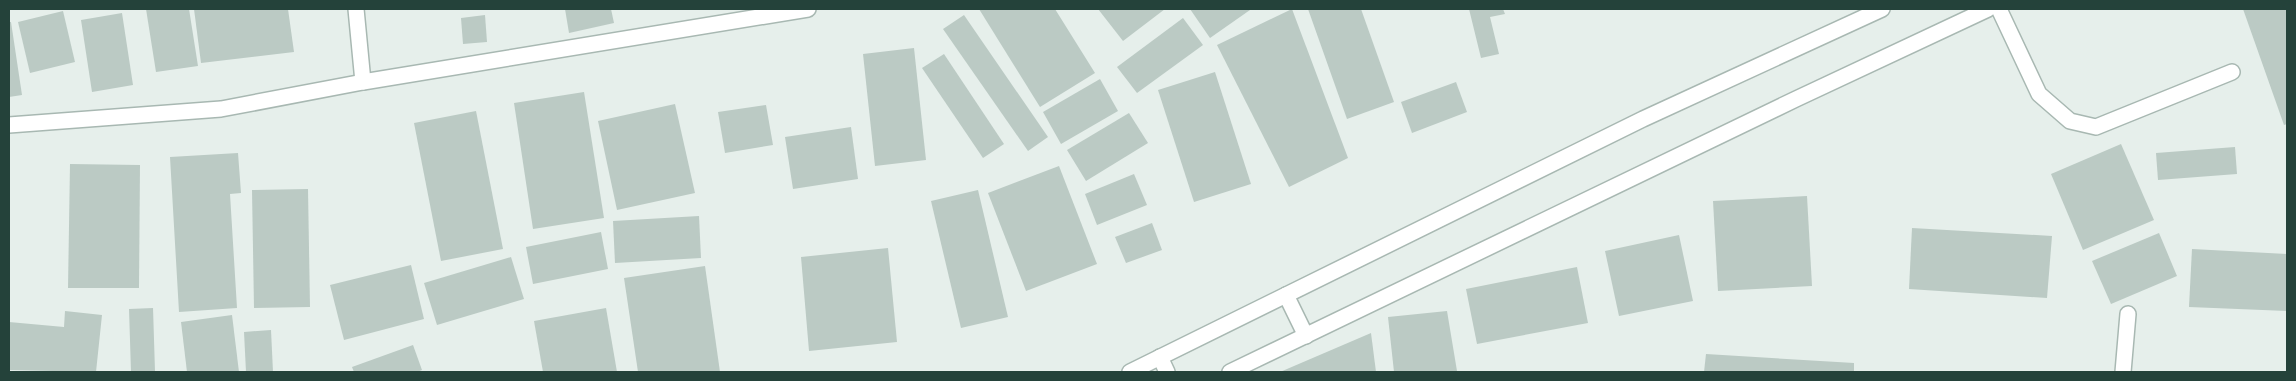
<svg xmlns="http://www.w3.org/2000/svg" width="2296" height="381" viewBox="0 0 2296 381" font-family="'PT Sans Narrow',sans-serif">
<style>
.building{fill:#bbcac4}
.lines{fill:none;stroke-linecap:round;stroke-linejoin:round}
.lane-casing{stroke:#a8b8b2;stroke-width:18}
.street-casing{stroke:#a8b8b2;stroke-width:18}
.lane{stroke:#fff;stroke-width:15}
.street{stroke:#fff;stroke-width:15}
</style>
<rect width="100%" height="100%" fill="#e6efeb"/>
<g class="building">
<polygon points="146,9 189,9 198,66 156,72"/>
<polygon points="194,9 288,9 294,52 201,63"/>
<polygon points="565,9 611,9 614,23 569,33"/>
<polygon points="979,9 1055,9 1095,73 1040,107"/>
<polygon points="1098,9 1165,9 1123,41"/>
<polygon points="1190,9 1249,9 1250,10 1210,38"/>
<polygon points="1292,9 1348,158 1289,187 1217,45"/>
<polygon points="1308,9 1361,9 1394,102 1347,119"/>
<polygon points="1469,9 1503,9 1505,14 1490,17 1499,54 1481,58"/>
<polygon points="2243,9 2287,9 2287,124 2284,125"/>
<polygon points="63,11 75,62 30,73 18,22"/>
<polygon points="122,13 133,85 92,92 81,20"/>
<polygon points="485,15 487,42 463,44 461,18"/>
<polygon points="964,15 1048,137 1028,151 943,29"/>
<polygon points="1183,18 1203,45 1137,93 1117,67"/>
<polygon points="9,22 11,22 22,95 9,97"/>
<polygon points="914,48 926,160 875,166 863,54"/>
<polygon points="944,54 1004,144 983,158 922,68"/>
<polygon points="1215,72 1251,184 1194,202 1158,90"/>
<polygon points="1100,79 1118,111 1061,144 1043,112"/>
<polygon points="1456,82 1467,112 1412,133 1401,102"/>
<polygon points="584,92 604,218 533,229 514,103"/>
<polygon points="675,104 695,193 617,210 598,121"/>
<polygon points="766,105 773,145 725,153 718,112"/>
<polygon points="476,111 503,249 441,261 414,123"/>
<polygon points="1129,113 1148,143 1086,181 1067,150"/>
<polygon points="851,127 858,179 793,189 785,137"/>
<polygon points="2121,144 2154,220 2083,250 2051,174"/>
<polygon points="2235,147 2237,174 2158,180 2156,153"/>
<polygon points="238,153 241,193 230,194 237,308 179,312 170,157"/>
<polygon points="70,164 140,165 139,288 68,288"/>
<polygon points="1059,166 1097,264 1026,291 988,193"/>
<polygon points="1134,174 1147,205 1097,225 1085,194"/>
<polygon points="308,189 310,307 254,308 252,190"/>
<polygon points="978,190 1008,317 961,328 931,201"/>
<polygon points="1807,196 1812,286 1718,291 1713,201"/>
<polygon points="699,216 701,258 615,263 613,221"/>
<polygon points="1152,223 1162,250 1126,263 1115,237"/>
<polygon points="1912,228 2052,236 2047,298 1909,289"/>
<polygon points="601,232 608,269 533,284 526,247"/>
<polygon points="2159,233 2177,276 2111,304 2092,261"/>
<polygon points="1679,235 1693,301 1619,316 1605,251"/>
<polygon points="888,248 897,342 809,351 801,257"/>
<polygon points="2192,249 2287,254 2287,311 2189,307"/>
<polygon points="511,257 524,299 437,325 424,283"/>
<polygon points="411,265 424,319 344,340 330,285"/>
<polygon points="705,266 720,372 638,372 624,278"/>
<polygon points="1577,267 1588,323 1477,344 1466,289"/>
<polygon points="153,308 155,372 131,372 129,309"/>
<polygon points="606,308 617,372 543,372 534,321"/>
<polygon points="65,311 102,315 96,372 9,370 9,322 64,327"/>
<polygon points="1447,311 1457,371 1394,372 1388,317"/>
<polygon points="232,315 239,372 187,372 181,322"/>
<polygon points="271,330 273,372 246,372 244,332"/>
<polygon points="1371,333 1376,372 1280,372"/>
<polygon points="413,345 422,370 417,372 354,372 352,367"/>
<polygon points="1706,354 1854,363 1854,372 1704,372"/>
</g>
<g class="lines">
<g class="lane-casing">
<g id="lane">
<polyline points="1999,9 2039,94 2070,121 2096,127 2232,72"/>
<polyline points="1160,357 1167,372"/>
</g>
</g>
<g class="street-casing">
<g id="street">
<polyline points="356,9 363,82"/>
<polyline points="9,125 221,109 363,82 808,9"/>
<polyline points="1286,295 1306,336"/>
<polyline points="1130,372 1643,119 1882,9"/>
<polyline points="1230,372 1796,99 1988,9"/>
<polyline points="2123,372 2128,314"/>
</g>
</g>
<use href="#lane" class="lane"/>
<use href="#street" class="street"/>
</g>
<rect width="2296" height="381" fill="none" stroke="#24423a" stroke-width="20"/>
</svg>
